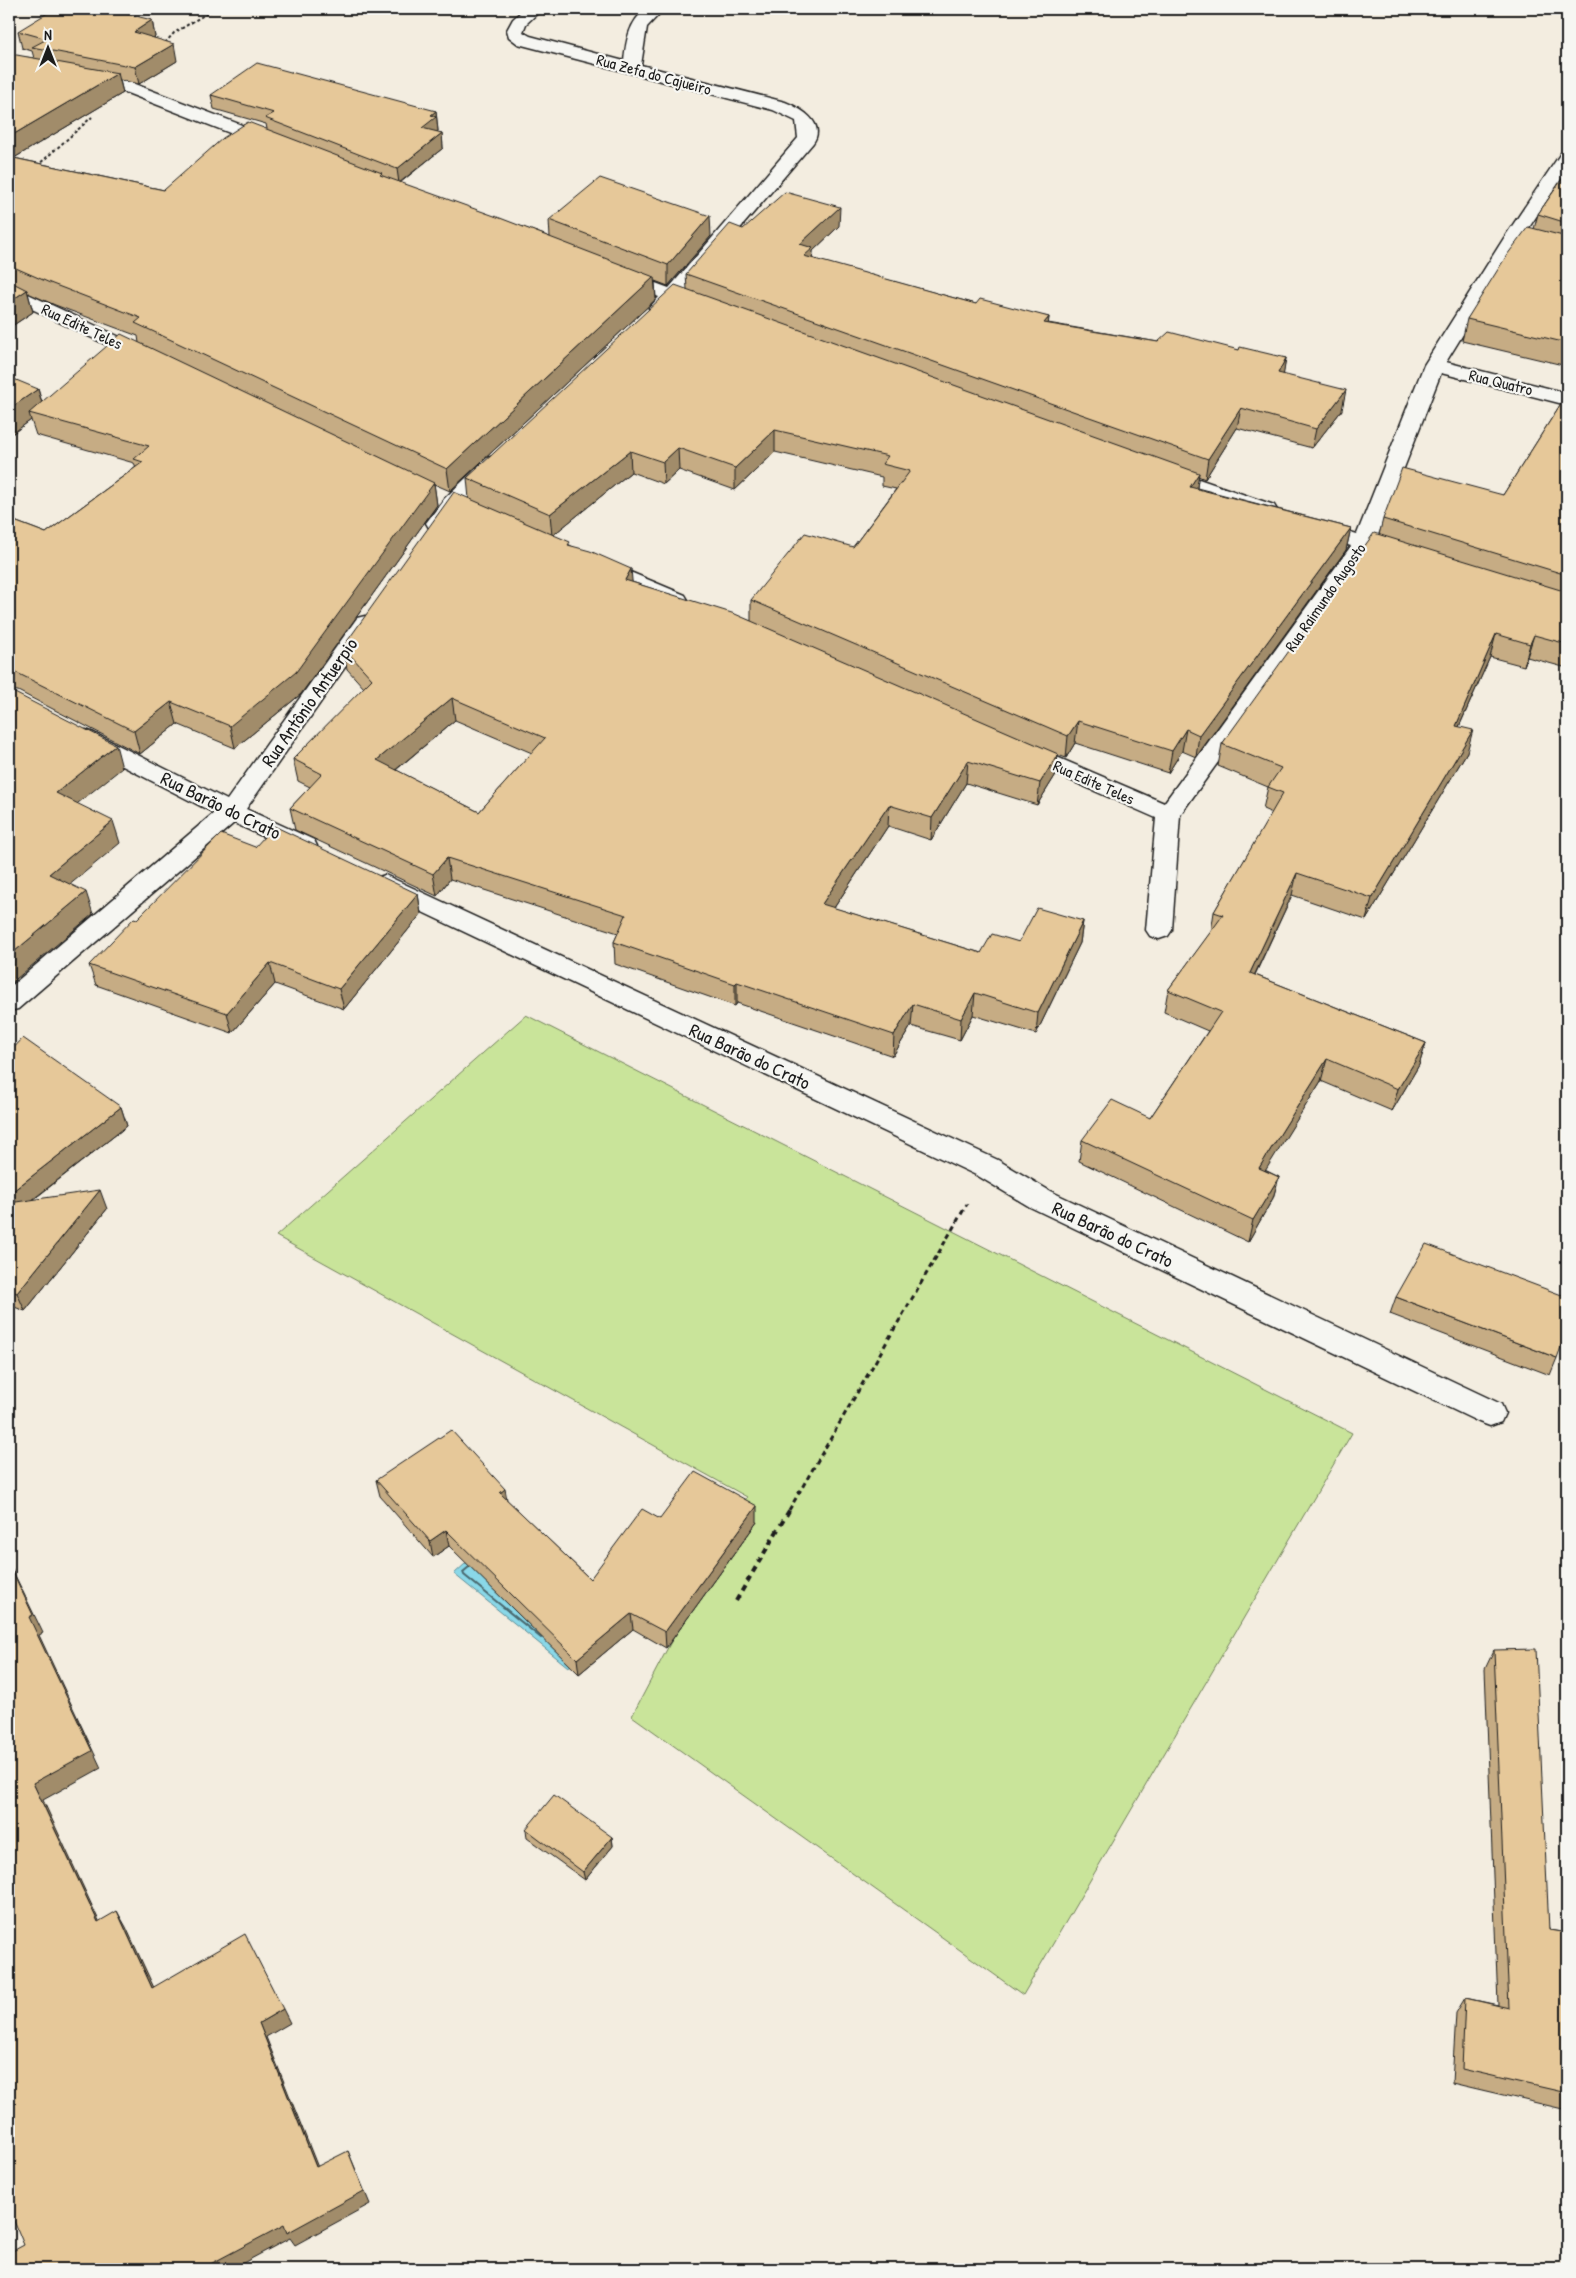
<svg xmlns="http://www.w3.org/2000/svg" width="1576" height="2278" viewBox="0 0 1576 2278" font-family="'Patrick Hand',sans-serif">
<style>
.green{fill:#c9e49a;stroke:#72805b}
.water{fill:#8ad8e8;stroke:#5e8d96}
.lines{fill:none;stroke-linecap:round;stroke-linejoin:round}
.shore{stroke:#48676e;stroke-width:2}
.street-casing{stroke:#1c1c1c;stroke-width:3}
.path-far2{stroke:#1c1c1c;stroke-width:2;stroke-dasharray:3 2.5;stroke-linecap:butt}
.path-far1{stroke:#1c1c1c;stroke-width:3;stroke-dasharray:5 4;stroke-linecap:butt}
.path{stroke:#1c1c1c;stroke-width:4;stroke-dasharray:6 5;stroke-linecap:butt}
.street{fill:#f6f6f2;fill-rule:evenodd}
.wall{fill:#c6ac84;stroke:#1c1c1c;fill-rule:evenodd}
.shaded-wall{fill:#a18c6b;stroke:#1c1c1c}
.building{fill:#e6c899;stroke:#1c1c1c;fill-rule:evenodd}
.labels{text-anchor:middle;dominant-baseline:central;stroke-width:4.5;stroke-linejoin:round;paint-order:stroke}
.far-street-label{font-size:16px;fill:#1c1c1c;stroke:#f6f6f2}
.street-label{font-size:19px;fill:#1c1c1c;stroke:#f6f6f2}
</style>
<rect width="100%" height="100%" fill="#f3ede0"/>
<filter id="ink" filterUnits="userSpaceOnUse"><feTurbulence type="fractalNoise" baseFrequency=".02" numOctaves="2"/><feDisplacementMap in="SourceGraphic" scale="10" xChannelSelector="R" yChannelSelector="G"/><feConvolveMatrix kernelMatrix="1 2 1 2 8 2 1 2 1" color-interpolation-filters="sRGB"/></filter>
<g filter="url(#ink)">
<polygon class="green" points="526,1015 1352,1433 1023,1995 632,1716 747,1497 276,1236"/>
<polygon class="water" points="492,1539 620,1640 568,1667 454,1574"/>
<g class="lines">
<polyline class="shore" points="469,1567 463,1572 464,1575 541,1638"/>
<g class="street-casing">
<g id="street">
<path d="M524 9H542L526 24 523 32 530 36 624 61C626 41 629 22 646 9H664L647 27 641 65 785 102C800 108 827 123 813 143L684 294 706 302 709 306 706 310 699 312 675 304C667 311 663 315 652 312L649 308 659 297 613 280 611 276 613 272 620 270 669 288 798 138 796 121 773 110 518 44 509 37 507 30 513 19Z"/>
<polygon points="86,75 132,83 278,139 281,143 278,147 266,147 122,91 80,84 78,80 80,76"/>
<polygon points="1567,152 1567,170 1522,238 1446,362 1567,393 1567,405 1441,373 1376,540 1409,551 1412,556 1409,561 1401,563 1369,552 1180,815 1172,930 1168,936 1159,939 1150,936 1146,930 1156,818 1015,756 1011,751 1015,746 1023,743 1031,746 1164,803 1351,546 1306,532 1303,527 1306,522 1314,521 1357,534 1424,365 1504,238 1561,153"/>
<polygon points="9,285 154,353 157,357 154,361 147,363 140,361 9,298"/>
<polygon points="494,456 501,458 504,462 501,466 459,506 445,528 437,529 429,528 426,523 445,498 487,458"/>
<polygon points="1161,466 1274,505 1277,510 1274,515 1266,516 1258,515 1154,476 1151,472 1154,468"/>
<polygon points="599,559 685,595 688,600 685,605 677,607 669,605 591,571 588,566 591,561"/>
<polygon points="365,616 373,618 376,623 246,809 314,840 317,846 314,852 305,854 296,852 234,823 18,1009 9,1011 9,988 214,813 78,743 74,738 78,733 86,730 94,733 227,800 357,618"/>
<polygon points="385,875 998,1160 1050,1191 1501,1404 1505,1413 1501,1422 1490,1426 1479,1422 1030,1207 978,1176 376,890 373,884 376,878"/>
</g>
</g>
<g class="path-far2">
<polyline points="165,43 174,33 214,9"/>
<polyline points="37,166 92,117"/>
</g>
<polyline class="path-far1" points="789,1510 967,1204"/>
<polyline class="path" points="736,1601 790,1509"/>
<use href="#street" class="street"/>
</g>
<g class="wall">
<polygon points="152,20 155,37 154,38 177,61 139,84 120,80 123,93 14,158 164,190 267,129 266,124 214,109 211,95 436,111 438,131 437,132 442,133 443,148 400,183 550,237 549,220 711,236 668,286 655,281 656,299 450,491 434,484 437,505 301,694 235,748 177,724 140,754 18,691 9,690 9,519 46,533 136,467 134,463 36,435 31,420 9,436 38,389 42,402 139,343 138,336 55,305 28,293 33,312 9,328 9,55 34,58 32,51 22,48 18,31"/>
<polygon points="1567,172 1567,366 1462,341 1467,319 1534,229 1538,214"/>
<path d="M839 226 813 251 812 259 976 304 1049 317 1048 323 1158 342 1239 350 1286 358 1283 375 1342 410 1312 448 1237 428 1205 479 1198 476 1197 488 1351 528 1346 550 1196 757 1182 751 1168 773 1075 743 1066 758 1058 755 1055 776 1037 805 966 783 931 840 888 826 834 908 981 953 1083 921 1080 943 1036 1034 973 1015 960 1040 911 1026 893 1056 737 1003 735 1006 615 964 614 942 618 933 450 879 437 896 295 830 290 808 310 787 298 781 293 759 364 688 347 669 343 647 469 499 467 478 687 289 686 274 743 229ZM775 452 882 477V486L896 489 853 547 751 600V621L632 582 553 535 631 472 664 484 679 470 735 490ZM455 720 532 753 479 812 396 770Z"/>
<polygon points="1567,394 1567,668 1527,657 1524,666 1490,657 1459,727 1467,752 1366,920 1292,895 1255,975 1426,1043 1419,1065 1392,1111 1321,1081 1265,1170 1279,1177 1273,1198 1248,1242 1079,1161 1082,1140 1150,1118 1208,1031 1164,1012 1168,990 1211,932 1214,912 1272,813 1263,809 1268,787 1218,766 1222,744 1379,535 1383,519 1503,495"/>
<polygon points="255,847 418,894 421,914 344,1009 275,984 232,1033 96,985 89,965 137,919"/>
<polygon points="9,1053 121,1107 127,1126 33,1200 107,1209 25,1311 9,1305"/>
<polygon points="1396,1297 1557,1358 1550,1375 1390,1314"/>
<polygon points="376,1480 507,1500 590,1579 660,1519 757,1522 666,1648 633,1629 579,1674 449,1546 433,1557 380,1496"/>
<polygon points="1494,1650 1549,1930 1567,1933 1567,2110 1452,2083 1456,2013 1465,1998 1498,2005 1485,1669"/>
<polygon points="526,1829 612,1837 613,1846 585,1880 527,1838"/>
</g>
<g class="shaded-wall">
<polygon points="152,20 155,37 138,49 134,32"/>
<polygon points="174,44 177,61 139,84 135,67"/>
<polygon points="118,73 123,93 9,161 9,137"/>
<polygon points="436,111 438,131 423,142 422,128 431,115"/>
<polygon points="442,133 443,148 399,183 397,169"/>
<polygon points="840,207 839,226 813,251 812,267 803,275 800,244"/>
<polygon points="710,216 711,236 668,286 668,265"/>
<polygon points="654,277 656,299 450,491 447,469"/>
<polygon points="27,290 33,312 9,328 9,302"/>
<polygon points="1049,317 1047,336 1044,323"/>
<polygon points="1286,358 1283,378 1278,373"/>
<polygon points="38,389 44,411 29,413 31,420 9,436 9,409"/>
<polygon points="1346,390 1342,410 1312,448 1316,429"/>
<polygon points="1241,408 1237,428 1205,479 1208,459"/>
<polygon points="775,430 775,452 735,490 735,468"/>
<polygon points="678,448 679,470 664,484 663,462"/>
<polygon points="630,451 631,472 552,536 550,514"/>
<polygon points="1199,473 1196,494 1190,487"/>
<polygon points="434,483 437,505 301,694 235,748 230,726"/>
<polygon points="1351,528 1346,550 1196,757 1199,735"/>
<polygon points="631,569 633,591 625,580"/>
<polygon points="1496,634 1490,657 1449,749 1456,726"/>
<polygon points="1534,635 1527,657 1524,666 1530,644"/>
<polygon points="452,698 455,720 381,782 377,760"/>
<polygon points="171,702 177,724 140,754 134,731"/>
<polygon points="1078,721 1075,743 1066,758 1068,736"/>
<polygon points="1186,729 1182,751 1168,773 1172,751"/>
<polygon points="1473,730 1467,752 1366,920 1372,898"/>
<polygon points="116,745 122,768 63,815 56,793"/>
<polygon points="1058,754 1055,776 1037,805 1040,783"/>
<polygon points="968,761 966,783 931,840 932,818"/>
<polygon points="889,805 888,826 822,926 822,904"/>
<polygon points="113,821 120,843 56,896 49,874"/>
<polygon points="447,858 450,879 437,896 433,874"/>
<polygon points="1297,873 1292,895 1245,995 1250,973"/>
<polygon points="86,892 93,914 9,985 9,956"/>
<polygon points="418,894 421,914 344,1009 339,989"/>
<polygon points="1083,921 1080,943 1036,1034 1038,1013"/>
<polygon points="270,963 275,984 232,1033 227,1013"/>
<polygon points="737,982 737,1003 735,1006 735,984"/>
<polygon points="975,993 973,1015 960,1040 961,1019"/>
<polygon points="913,1004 911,1026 893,1056 894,1035"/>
<polygon points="1426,1043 1419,1065 1392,1111 1398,1089"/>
<polygon points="1327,1059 1321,1081 1254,1189 1259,1168"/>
<polygon points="121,1107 127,1126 9,1218 9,1194"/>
<polygon points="1279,1177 1273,1198 1248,1242 1253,1220"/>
<polygon points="100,1190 107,1209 25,1311 17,1293"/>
<polygon points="505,1489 508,1505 500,1493"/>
<polygon points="757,1506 757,1522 666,1648 665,1632"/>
<polygon points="446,1530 449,1546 433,1557 430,1541"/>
<polygon points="9,1563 43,1633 39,1635 101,1768 43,1800 107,1938 98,1922 33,1783 29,1617"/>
<polygon points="631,1614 633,1629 579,1674 577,1659"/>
<polygon points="612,1837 613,1846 585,1880 583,1872"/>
<polygon points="117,1911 126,1927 161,2003 152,1988"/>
<polygon points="283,2009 290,2023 266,2037 323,2180 316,2167 259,2023"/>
<polygon points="348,2151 370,2204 295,2245 290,2238 232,2269 201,2269"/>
</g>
<g class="building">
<polygon points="54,9 107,9 152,20 134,32 174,44 135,67 32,47 47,39 18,31"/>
<polygon points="11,54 118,73 9,137 9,55"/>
<polygon points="257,63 436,111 431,115 436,117 422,128 442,133 397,169 265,118 274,113 211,95"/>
<polygon points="248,122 382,173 380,175 500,218 654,277 447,469 135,323 141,318 50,283 9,265 9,157 164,190 223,138"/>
<polygon points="1567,172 1567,223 1538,214"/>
<polygon points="600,178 710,216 668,265 549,220"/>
<polygon points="785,192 840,207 800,244 813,248 804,256 976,304 980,299 1049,317 1044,323 1158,342 1169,332 1239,350 1240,347 1286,358 1278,373 1346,390 1316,429 1241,408 1208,459 686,274 730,224 743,229"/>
<polygon points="1528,227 1567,237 1567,343 1467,319 1507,255"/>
<polygon points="9,281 27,290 9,302"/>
<polygon points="675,285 1199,473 1190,487 1351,528 1199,735 1186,729 1172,751 1078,721 1068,736 751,600 805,533 853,547 910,471 882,464 888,456 775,430 735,468 678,448 663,462 630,451 550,514 467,478"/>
<polygon points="121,334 434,483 296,672 230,726 171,702 134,731 9,669 9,519 46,533 143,462 134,459 149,446 29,413"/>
<polygon points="9,377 38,389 9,409"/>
<polygon points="1567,394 1567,575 1383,519 1402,468 1503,495"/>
<path d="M454 492 570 542 568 545 590 551 631 569 625 580 735 614 1058 754 1040 783 968 761 932 818 889 805 822 904 981 953 992 934 1019 942 1037 908 1083 921 1038 1013 975 993 961 1019 913 1004 894 1035 737 982 735 984 614 942 626 915 447 858 433 874 290 808 322 774 293 759 372 679 343 647ZM452 698 545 738 479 812 377 760Z"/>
<polygon points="1374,533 1567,592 1567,644 1534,635 1530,644 1496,634 1456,726 1473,730 1372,898 1297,873 1250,973 1426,1043 1398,1089 1327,1059 1259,1168 1279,1177 1253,1220 1082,1140 1112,1100 1150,1118 1221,1012 1168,990 1223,915 1214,912 1283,793 1268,787 1281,768 1222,744"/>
<polygon points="9,690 116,745 56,793 113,821 49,874 86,892 9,956"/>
<polygon points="274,826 418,894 339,989 270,963 227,1013 89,965 134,918 137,919 221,834 255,847"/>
<polygon points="23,1038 121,1107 9,1194 9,1053"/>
<polygon points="100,1190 17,1293 9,1290 9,1203"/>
<polygon points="1426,1244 1567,1297 1567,1331 1557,1358 1396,1297"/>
<polygon points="451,1430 505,1489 500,1493 590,1579 642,1509 660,1519 695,1472 757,1506 665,1632 631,1614 577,1659 446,1530 430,1541 376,1480"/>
<polygon points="9,1564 33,1615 29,1617 92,1751 33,1783 98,1922 117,1911 152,1988 245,1934 283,2009 259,2023 316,2167 348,2151 364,2191 287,2233 284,2225 201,2269 9,2269 9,2253 24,2245 9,2209"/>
<polygon points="1536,1649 1549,1930 1567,1933 1567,2093 1462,2069 1465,1998 1509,2008 1494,1650"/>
<polygon points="554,1795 612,1837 583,1872 526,1829"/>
</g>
</g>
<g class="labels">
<g class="far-street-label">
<text transform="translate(654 74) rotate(15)">Rua Zefa do Cajueiro</text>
<text transform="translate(82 326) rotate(25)">Rua Edite Teles</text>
<text transform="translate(1501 382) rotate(14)">Rua Quatro</text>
<text transform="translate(1325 597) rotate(-55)">Rua Raimundo Augosto</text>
<text transform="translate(1094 782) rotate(24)">Rua Edite Teles</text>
</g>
<g class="street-label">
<text transform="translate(309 702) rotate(-55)">Rua Antônio Antuerpio</text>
<text transform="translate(221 805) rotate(26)">Rua Barão do Crato</text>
<text transform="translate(750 1056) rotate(25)">Rua Barão do Crato</text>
<text transform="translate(1113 1234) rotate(25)">Rua Barão do Crato</text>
</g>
</g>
<rect width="1576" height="2278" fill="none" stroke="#f6f6f2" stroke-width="30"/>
<rect x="15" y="15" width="1546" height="2248" fill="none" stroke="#1c1c1c" stroke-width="2" filter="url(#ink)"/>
<g transform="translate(48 48)" stroke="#f6f6f2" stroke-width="4" paint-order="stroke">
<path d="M0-4L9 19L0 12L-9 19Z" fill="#1c1c1c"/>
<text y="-8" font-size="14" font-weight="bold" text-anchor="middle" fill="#1c1c1c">N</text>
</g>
</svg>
